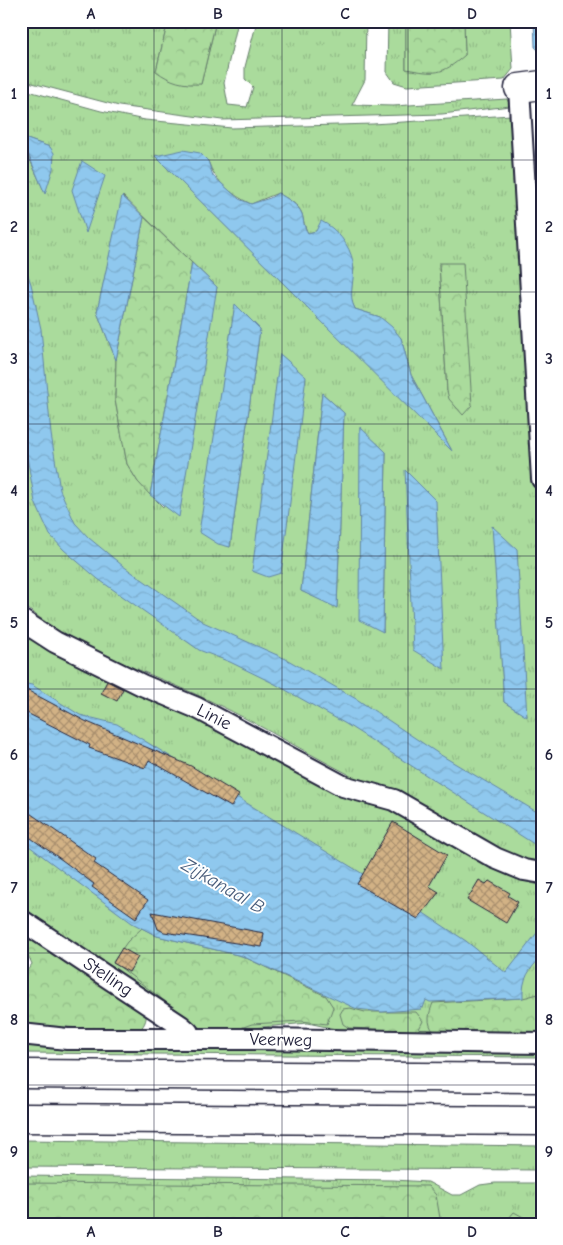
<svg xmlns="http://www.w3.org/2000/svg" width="563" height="1245" viewBox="0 0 563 1245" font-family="'Comic Neue',sans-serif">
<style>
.grass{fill:url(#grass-tufts);stroke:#667e6c;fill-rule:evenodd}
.forest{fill:url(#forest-crowns);stroke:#667e6c}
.water{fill:url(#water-waves);stroke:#6386a6}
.building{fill:url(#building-cross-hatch);stroke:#22223b}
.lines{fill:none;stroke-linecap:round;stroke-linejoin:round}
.street-casing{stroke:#22223b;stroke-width:24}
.secondary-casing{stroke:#22223b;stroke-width:31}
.highway-casing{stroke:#22223b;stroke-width:31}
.street{stroke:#fff;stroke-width:20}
.secondary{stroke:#fff;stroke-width:28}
.highway{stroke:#fff;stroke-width:28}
.grid{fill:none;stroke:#22223b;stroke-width:1;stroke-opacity:0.55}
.labels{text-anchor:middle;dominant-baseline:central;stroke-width:4;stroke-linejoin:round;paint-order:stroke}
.street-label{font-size:18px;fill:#22223b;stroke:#fff}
.water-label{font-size:19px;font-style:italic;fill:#485c7a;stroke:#fff}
.neatline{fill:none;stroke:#22223b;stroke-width:2}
.grid-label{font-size:16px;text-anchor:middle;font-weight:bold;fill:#22223b}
</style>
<defs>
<pattern id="grass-tufts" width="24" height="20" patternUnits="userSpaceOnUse" patternTransform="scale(1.25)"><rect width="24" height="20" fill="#aadb9c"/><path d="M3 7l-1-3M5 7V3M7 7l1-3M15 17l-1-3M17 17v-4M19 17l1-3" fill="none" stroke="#92bc87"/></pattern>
<pattern id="forest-crowns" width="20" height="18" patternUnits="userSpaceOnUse" patternTransform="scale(1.25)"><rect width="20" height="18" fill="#aadb9c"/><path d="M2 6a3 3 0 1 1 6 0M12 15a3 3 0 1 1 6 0" fill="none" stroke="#92bc87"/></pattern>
<pattern id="water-waves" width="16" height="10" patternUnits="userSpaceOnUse" patternTransform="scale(1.25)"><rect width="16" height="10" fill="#8fc8ee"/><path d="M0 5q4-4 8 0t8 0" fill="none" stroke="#7baccd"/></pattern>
<pattern id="building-cross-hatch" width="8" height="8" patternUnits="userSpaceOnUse" patternTransform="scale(1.25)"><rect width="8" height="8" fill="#d2b285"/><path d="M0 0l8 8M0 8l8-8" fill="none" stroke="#aa906e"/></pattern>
</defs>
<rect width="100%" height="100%" fill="#fff"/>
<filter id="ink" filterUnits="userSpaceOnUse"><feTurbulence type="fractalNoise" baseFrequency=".02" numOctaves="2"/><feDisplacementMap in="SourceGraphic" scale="10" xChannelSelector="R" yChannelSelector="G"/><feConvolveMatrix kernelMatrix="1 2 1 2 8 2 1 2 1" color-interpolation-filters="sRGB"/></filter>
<g filter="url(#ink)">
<g class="grass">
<polygon points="21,21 168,21 156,71 201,84 216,21 238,21 224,83 228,105 247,107 253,87 245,79 245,67 257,21 366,21 365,80 352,105 393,106 507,99 510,106 442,114 222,120 119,106 21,80"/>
<polygon points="388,21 406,21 406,69 465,55 464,21 510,21 513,69 504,80 407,86 394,82 387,72"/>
<path d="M21 89 101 111 145 120 232 128 373 124 511 115 542 599V862L527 864 351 782 348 774C297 748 246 716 193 693 135 667 70 646 21 603V140L45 193 50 147 21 137ZM155 156 208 161C215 182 232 195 251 204L278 193C286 198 299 204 302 214 304 221 304 226 308 233L316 231 353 261 351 300 355 309 380 317 401 338 411 375 451 449ZM123 196 217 287 163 507 138 482 127 464 115 400 116 360 97 312ZM439 264H463L447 391ZM235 305 260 329 230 547 200 532ZM322 393 344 413 337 607 301 591ZM360 428 386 452 383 632ZM493 526 527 716 504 702Z"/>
<polygon points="21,628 387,804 517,879 542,886 542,1038 345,1031 308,1023 240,1029 198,1030 21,915"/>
<polygon points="21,1043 542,1052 542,1057 21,1053"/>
<polygon points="21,1140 542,1146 542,1170 21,1167"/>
<polygon points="21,1176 394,1180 428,1182 452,1195 461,1195 480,1185 495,1183 542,1183 542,1224 21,1224"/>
</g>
<g class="forest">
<path d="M168 21H216L201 84C183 85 171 82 156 71Z"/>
<path d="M406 21H464L465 55C441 76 435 74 406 69Z"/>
<polygon points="144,217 192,263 150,495 138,482 127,464 115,400 116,360"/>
<polygon points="439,263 463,263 472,405 463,415 449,399 447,391"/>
<path d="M21 928 145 1010C148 1018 145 1024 140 1030L127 1031 21 1024V979L32 964 28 955 21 950Z"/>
<polygon points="142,928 157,936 242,956 326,996 333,1007 327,1024 301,1021 252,1024 229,1032 203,1030 113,962 127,942"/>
<path d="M542 993V1036L434 1032C426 1023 429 1013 433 1003L523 998Z"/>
<polygon points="350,1008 365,1012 416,1012 423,1021 418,1031 349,1028 343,1024 340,1014 343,1009"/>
<polygon points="21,1183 428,1186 436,1195 441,1224 21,1224"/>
<polygon points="514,1212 536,1224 504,1224"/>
</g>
<g class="water">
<polygon points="534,21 542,21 542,54 535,47"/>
<polygon points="21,137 50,147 54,153 53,169 45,194"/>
<polygon points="539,147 542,148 542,271 536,150"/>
<path d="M183 150 200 153 208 161 213 176 239 199 251 204 270 198 278 193C286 198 298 204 302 214 304 221 303 226 308 233L316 231 321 221C336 228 350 245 353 262 356 278 347 294 355 309L380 317 392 327 401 338 411 375 452 451 155 156Z"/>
<polygon points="82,161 105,176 86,233 72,190"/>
<polygon points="122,196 144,217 116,360 97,312"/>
<polygon points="21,254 31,284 41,329 51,434 60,490 75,523 89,538 123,566 203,622 286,659 358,700 439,754 542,815 542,838 534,844 346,724 275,684 230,662 199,650 98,579 64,550 50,535 35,502 21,423"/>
<polygon points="192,263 217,287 179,517 150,495"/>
<polygon points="235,304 260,329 230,547 218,544 199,532"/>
<polygon points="280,354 306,377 281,573 268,577 252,571"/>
<polygon points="322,393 344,413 337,608 301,591"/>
<polygon points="360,427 386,452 383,632 359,620"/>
<polygon points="405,470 436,501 444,669 413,650"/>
<polygon points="492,526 517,549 527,717 504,702"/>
<path d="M21 683 32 685 80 715 117 724 381 885 466 941 506 973 540 929 542 930V956C529 970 522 978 523 998L430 1002 426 1000 423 1008 421 1007 422 1009 382 1012 357 1009 242 956 157 936 132 923 21 840Z"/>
</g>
<g class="building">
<polygon points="107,681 123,689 117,701 101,693"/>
<polygon points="21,687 85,721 153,750 152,752 153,750 191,766 239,795 231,807 149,760 145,768 89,748 90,745 21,710"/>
<polygon points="21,807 96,859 94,863 148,900 136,918 92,887 94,884 62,860 21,831"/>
<polygon points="393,822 447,855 429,886 439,892 418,919 357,884"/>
<polygon points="479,880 486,884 489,881 510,893 508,896 518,902 506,923 467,900"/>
<polygon points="152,912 264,933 262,947 164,932 158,929"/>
<polygon points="122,948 138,957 129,972 113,963"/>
</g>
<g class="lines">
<g class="street-casing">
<g id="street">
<polyline points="519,88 542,479"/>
<polyline points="21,620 55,642 142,685 197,708 343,786 394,800 495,858 524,870 542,873"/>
<polyline points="21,920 181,1026 188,1032 189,1039"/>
<polyline points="21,1034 67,1039 260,1039 542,1043"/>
</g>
</g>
<g class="secondary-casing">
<polyline id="secondary" points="519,88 542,85"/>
</g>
<g class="highway-casing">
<g id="highway">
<polyline points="21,1074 542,1078"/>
<polyline points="21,1118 542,1121"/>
</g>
</g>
<use href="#street" class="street"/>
<use href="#secondary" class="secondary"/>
<use href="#highway" class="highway"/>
</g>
</g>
<path class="grid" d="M154 21V1224M282 21V1224M408 21V1224M21 160H542M21 292H542M21 424H542M21 556H542M21 689H542M21 821H542M21 953H542M21 1085H542"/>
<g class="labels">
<g class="street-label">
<text transform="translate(214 717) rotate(27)">Linie</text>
<text transform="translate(108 977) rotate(34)">Stelling</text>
<text transform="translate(281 1040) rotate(1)">Veerweg</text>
</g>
<g class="water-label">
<text transform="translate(223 886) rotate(30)">Zijkanaal B</text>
</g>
</g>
<rect width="563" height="1245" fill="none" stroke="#fff" stroke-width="55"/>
<rect x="28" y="28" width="508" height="1190" class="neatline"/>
<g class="grid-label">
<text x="91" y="19">A</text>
<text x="218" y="19">B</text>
<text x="345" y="19">C</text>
<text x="472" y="19">D</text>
<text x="14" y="99">1</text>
<text x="549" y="99">1</text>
<text x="14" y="232">2</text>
<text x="549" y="232">2</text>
<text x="14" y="364">3</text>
<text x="549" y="364">3</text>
<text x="14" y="496">4</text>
<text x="549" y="496">4</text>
<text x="14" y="628">5</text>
<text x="549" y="628">5</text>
<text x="14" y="760">6</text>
<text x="549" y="760">6</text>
<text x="14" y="893">7</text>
<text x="549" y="893">7</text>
<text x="14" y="1025">8</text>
<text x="549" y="1025">8</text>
<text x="14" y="1157">9</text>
<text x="549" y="1157">9</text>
<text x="91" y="1237">A</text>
<text x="218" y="1237">B</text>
<text x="345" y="1237">C</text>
<text x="472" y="1237">D</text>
</g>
</svg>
